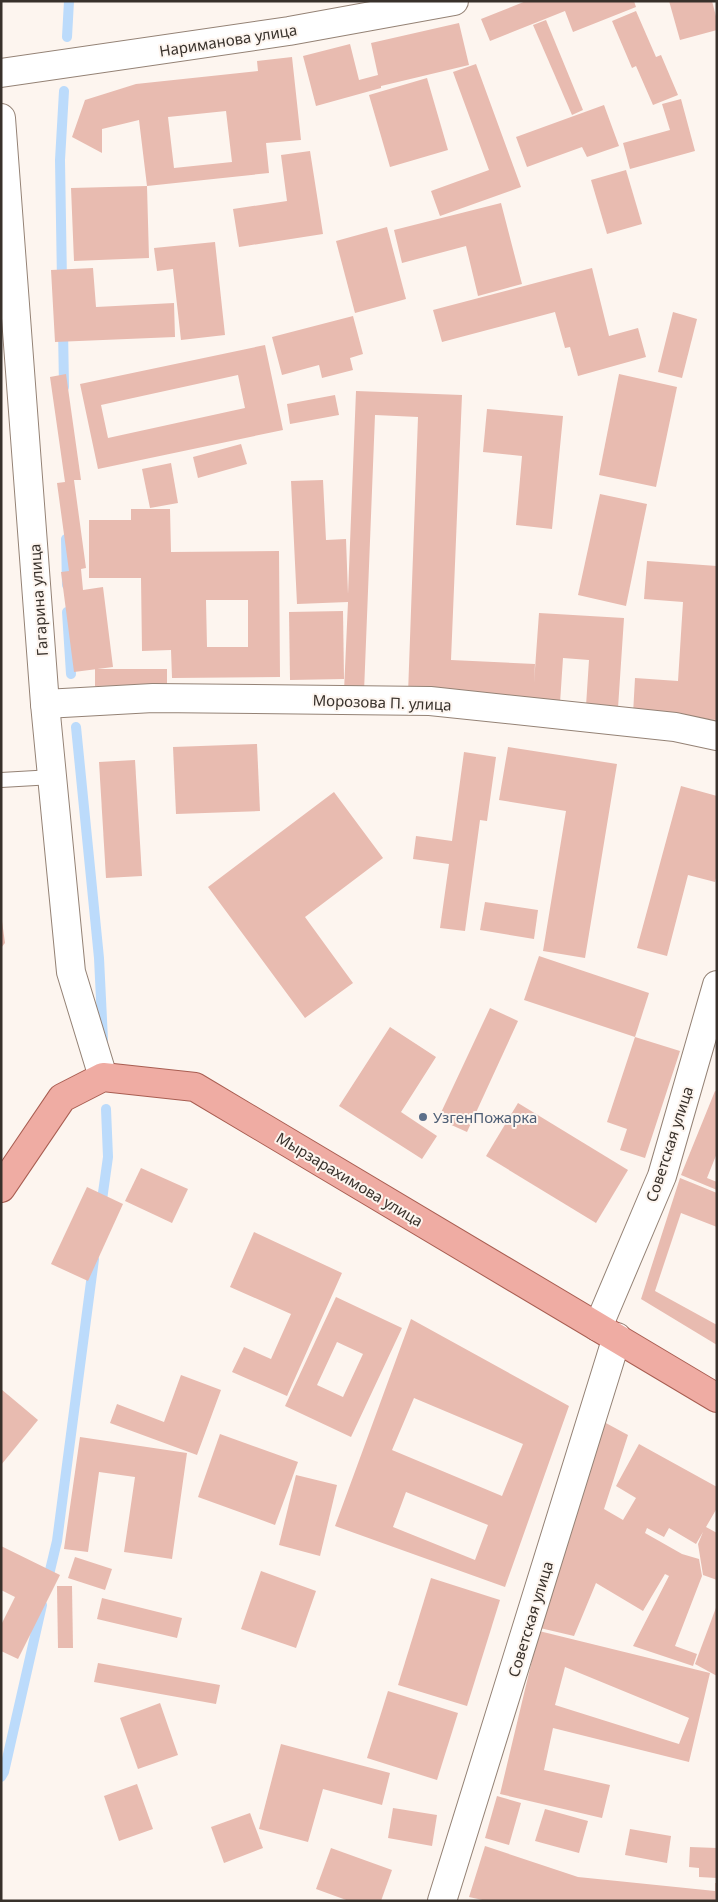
<svg xmlns="http://www.w3.org/2000/svg" width="718" height="1902" viewBox="0 0 718 1902" font-family="'Noto Sans',sans-serif">
<style>
.lines{fill:none;stroke-linecap:round;stroke-linejoin:round}
.stream{stroke:#bcdbfb;stroke-width:10}
.building{fill:#e8bbb0;fill-rule:evenodd}
.service-casing{stroke:#948275;stroke-width:16}
.minor-casing{stroke:#948275;stroke-width:30}
.tertiary-casing{stroke:#948275;stroke-width:30}
.primary-casing{stroke:#a85d51;stroke-width:30}
.service{stroke:#fff;stroke-width:14}
.minor{stroke:#fff;stroke-width:28}
.tertiary{stroke:#fff;stroke-width:28}
.primary{stroke:#efaca3;stroke-width:28}
.service-dot{fill:#5c6f8a;stroke:#fdf5ef;stroke-width:2}
.labels{text-anchor:middle;dominant-baseline:central;stroke-width:4;stroke-linejoin:round;paint-order:stroke}
.street-label{font-size:15px;fill:#38312b;stroke:#fdf5ef}
.service-label{font-size:15px;fill:#4e5e75;stroke:#fdf5ef;text-anchor:start}
</style>
<rect width="100%" height="100%" fill="#fdf5ef"/>
<g class="lines">
<g class="stream">
<polyline points="67,37 69,1"/>
<polyline points="62,282 60,160 64,91"/>
<polyline points="63,329 64,387"/>
<polyline points="66,539 67,585"/>
<polyline points="67,612 71,674"/>
<polyline points="76,727 99,958 103,1040"/>
<polyline points="101,1207 108,1157 106,1109"/>
<polyline points="47,1583 57,1541 94,1259"/>
<polyline points="1,1777 4,1772 42,1605"/>
</g>
</g>
<g class="building">
<polygon points="526,1 634,1 636,7 573,32 565,11 490,41 481,19"/>
<polygon points="669,1 712,1 717,20 717,30 680,40"/>
<polygon points="636,11 656,57 661,55 678,95 653,105 636,66 632,68 612,21"/>
<polygon points="546,20 583,110 572,115 533,25"/>
<polygon points="459,23 469,65 381,86 381,88 316,106 303,56 350,44 359,80 378,75 371,43"/>
<path d="M292 57 301 140 266 143 269 173 147 186 149 258 74 261 71 188 147 186 139 120 102 129V153L72 137 85 100 136 84 258 71 257 61ZM226 111 232 162 174 168 168 117Z"/>
<polygon points="476,64 521,187 440,216 431,191 489,170 453,72"/>
<polygon points="427,78 448,150 390,167 369,95"/>
<polygon points="681,99 695,151 630,169 623,143 670,130 662,104"/>
<polygon points="604,105 619,146 587,157 582,147 527,167 516,137"/>
<polygon points="310,151 323,234 239,247 233,209 287,201 281,155"/>
<polygon points="626,170 642,224 607,234 591,180"/>
<polygon points="501,203 522,284 478,296 466,246 402,263 394,230"/>
<polygon points="387,227 406,299 355,313 336,241"/>
<polygon points="215,242 225,335 181,340 173,269 157,271 154,248"/>
<polygon points="93,268 96,307 174,303 175,337 55,342 51,270"/>
<polygon points="592,268 609,336 638,328 646,357 578,376 570,347 565,348 555,312 442,342 433,310"/>
<polygon points="673,312 697,319 682,378 658,372"/>
<polygon points="353,316 363,354 350,358 353,370 322,378 319,365 282,375 272,337"/>
<path d="M265 345 283 430 98 469 80 384ZM238 375 245 408 108 438 101 405Z"/>
<polygon points="66,374 81,480 74,480 86,568 81,569 83,590 103,587 113,667 74,672 61,572 69,571 57,483 65,482 50,377"/>
<polygon points="619,374 677,387 656,487 599,475"/>
<polygon points="356,391 462,395 451,660 535,664 534,683 539,613 624,618 618,708 586,706 589,660 563,658 560,703 408,694 418,417 375,415 364,692 344,691 348,602 297,604 291,481 323,480 326,540 346,539 348,594"/>
<polygon points="335,395 339,415 290,424 287,404"/>
<polygon points="487,409 563,416 552,529 516,525 522,456 483,452"/>
<polygon points="241,444 247,464 198,478 193,457"/>
<polygon points="171,463 178,503 150,508 142,469"/>
<polygon points="600,494 647,504 626,606 578,595"/>
<path d="M131 509H170L171 552 279 551 280 677 172 678 171 650 142 651 141 578H89V520H131ZM206 600H248V647H207Z"/>
<polygon points="647,561 717,566 717,720 633,714 635,678 678,681 683,602 644,599"/>
<polygon points="343,611 344,679 290,680 289,612"/>
<polygon points="95,669 167,669 167,685 95,686"/>
<polygon points="257,744 260,811 176,814 173,747"/>
<polygon points="508,747 617,764 585,958 543,951 566,811 499,800"/>
<polygon points="464,752 496,757 487,821 480,820 465,931 440,928 449,864 413,859 416,836 452,841"/>
<polygon points="135,760 142,876 106,878 99,762"/>
<polygon points="681,786 717,796 717,874 715,882 688,875 667,956 637,948"/>
<polygon points="334,792 383,858 305,917 353,983 305,1018 208,887"/>
<polygon points="485,902 538,910 534,939 480,930"/>
<polygon points="2,921 5,943 1,948 1,922"/>
<polygon points="539,956 649,993 635,1037 524,1000"/>
<polygon points="490,1008 518,1021 467,1132 438,1119"/>
<polygon points="390,1027 436,1057 401,1112 437,1136 422,1159 339,1106"/>
<polygon points="635,1037 680,1051 645,1158 620,1150 627,1129 607,1122"/>
<polygon points="715,1091 717,1092 717,1153 707,1178 717,1182 717,1190 681,1175"/>
<polygon points="518,1103 628,1170 596,1223 486,1156"/>
<polygon points="141,1168 188,1189 172,1223 125,1201"/>
<polygon points="680,1178 717,1193 717,1227 681,1213 655,1291 717,1325 717,1345 641,1299"/>
<polygon points="87,1187 123,1204 88,1281 51,1264"/>
<polygon points="254,1232 342,1273 287,1396 232,1372 244,1347 271,1359 291,1314 230,1287"/>
<path d="M336 1297 402 1328 351 1437 285 1406ZM337 1342 363 1354 343 1397 317 1385Z"/>
<path d="M411 1319 569 1406 505 1587 335 1526ZM414 1398 523 1444 502 1496 392 1450ZM406 1492 488 1525 475 1560 393 1527Z"/>
<polygon points="181,1375 221,1390 197,1455 110,1423 117,1404 164,1422"/>
<polygon points="1,1389 38,1420 1,1465"/>
<polygon points="604,1422 628,1435 604,1509 623,1520 636,1498 616,1486 639,1444 717,1487 717,1508 706,1527 717,1533 717,1580 703,1575 698,1544 703,1532 696,1544 669,1528 664,1537 647,1528 645,1533 682,1554 699,1559 702,1576 675,1646 697,1654 693,1666 633,1646 669,1576 665,1574 643,1611 596,1583 574,1636 540,1628"/>
<polygon points="220,1434 298,1462 275,1525 198,1497"/>
<polygon points="80,1437 187,1453 172,1559 124,1552 135,1477 99,1472 88,1552 64,1549"/>
<polygon points="296,1475 337,1485 320,1556 279,1545"/>
<polygon points="1,1546 60,1575 18,1659 1,1651 1,1625 15,1597 1,1590"/>
<polygon points="75,1557 112,1569 105,1590 68,1578"/>
<polygon points="261,1571 316,1591 296,1648 241,1629"/>
<polygon points="431,1578 500,1600 467,1706 398,1685"/>
<polygon points="57,1586 72,1586 73,1648 58,1648"/>
<polygon points="102,1598 182,1618 177,1638 97,1619"/>
<polygon points="717,1605 717,1676 695,1664"/>
<path d="M539 1631 710 1673 689 1762 553 1728 544 1770 610 1785 602 1818 500 1794ZM565 1667 689 1718 679 1744 555 1705Z"/>
<polygon points="98,1663 220,1685 216,1704 94,1682"/>
<polygon points="388,1691 458,1713 437,1780 367,1758"/>
<polygon points="160,1703 178,1755 138,1769 120,1718"/>
<polygon points="281,1744 390,1773 382,1805 323,1789 308,1842 259,1829"/>
<polygon points="137,1784 153,1829 119,1841 104,1796"/>
<polygon points="497,1796 521,1803 509,1845 485,1838"/>
<polygon points="393,1808 437,1815 432,1846 388,1838"/>
<polygon points="545,1809 588,1821 579,1853 535,1841"/>
<polygon points="250,1813 263,1848 224,1863 211,1827"/>
<polygon points="630,1829 671,1836 667,1863 625,1855"/>
<polygon points="485,1846 578,1877 715,1891 715,1883 717,1883 717,1901 487,1901 469,1897"/>
<polygon points="690,1847 717,1848 717,1878 699,1877 699,1868 689,1867"/>
<polygon points="331,1848 392,1870 381,1901 349,1901 316,1889"/>
</g>
<g class="lines">
<g class="service-casing">
<polyline id="service" points="1,780 53,777"/>
</g>
<g class="minor-casing">
<g id="minor">
<polyline points="1,73 289,31 454,1"/>
<polyline points="45,704 153,698 430,701 675,727 717,736"/>
<polyline points="598,1327 662,1176 717,985"/>
<polyline points="442,1901 617,1337"/>
</g>
</g>
<g class="tertiary-casing">
<polyline id="tertiary" points="1,118 45,704 71,972 103,1077"/>
</g>
<g class="primary-casing">
<polyline id="primary" points="1,1188 62,1098 103,1077 195,1087 717,1398"/>
</g>
<use href="#service" class="service"/>
<use href="#minor" class="minor"/>
<use href="#tertiary" class="tertiary"/>
<use href="#primary" class="primary"/>
</g>
<circle class="service-dot" cx="423" cy="1117" r="5"/>
<g class="labels">
<g class="street-label">
<text transform="translate(228 40) rotate(-9)">Нариманова улица</text>
<text transform="translate(38 600) rotate(-94)">Гагарина улица</text>
<text transform="translate(382 702) rotate(2)">Морозова П. улица</text>
<text transform="translate(669 1144) rotate(-72)">Советская улица</text>
<text transform="translate(350 1179) rotate(31)">Мырзарахимова улица</text>
<text transform="translate(530 1619) rotate(-73)">Советская улица</text>
</g>
<g class="service-label">
<text x="433" y="1117">УзгенПожарка</text>
</g>
</g>
<rect width="718" height="1902" fill="none" stroke="#38312b" stroke-width="5"/>
</svg>
